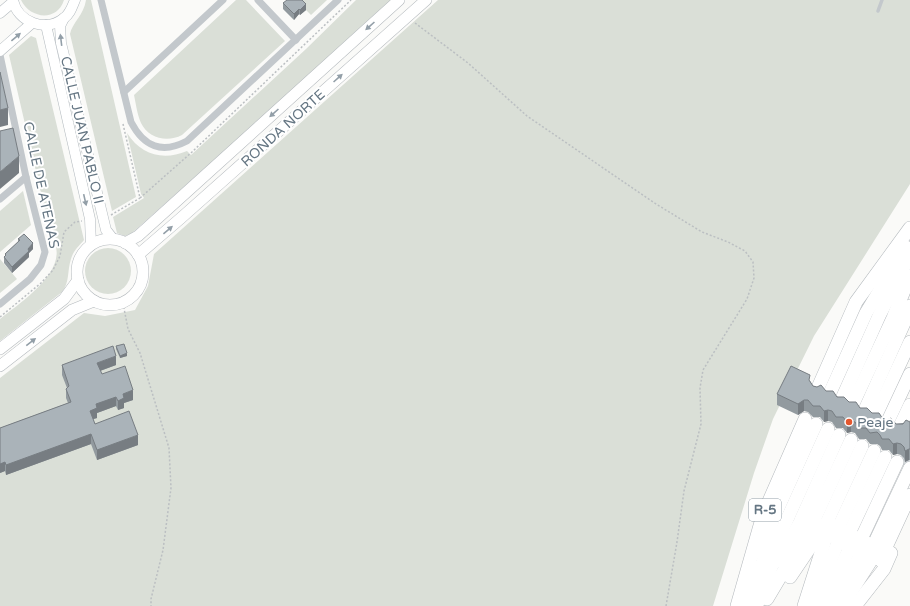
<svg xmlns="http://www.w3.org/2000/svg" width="910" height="606" viewBox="0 0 910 606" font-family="'Varela Round',sans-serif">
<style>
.green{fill:#dadfd7}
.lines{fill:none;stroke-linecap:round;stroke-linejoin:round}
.highway-tunnel{stroke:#d5d9db;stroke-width:13;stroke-dasharray:13 6;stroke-linecap:butt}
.secondary-casing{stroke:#b3babf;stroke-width:11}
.primary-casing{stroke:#b5babe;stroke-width:12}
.highway-casing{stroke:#b4b9bd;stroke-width:14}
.path{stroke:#bbbfc2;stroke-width:1.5;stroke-dasharray:2 2;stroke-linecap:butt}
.lane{stroke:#c3c8cc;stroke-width:3.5}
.street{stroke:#c3c8cc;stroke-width:7}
.secondary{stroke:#fff;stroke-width:10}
.primary{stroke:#fff;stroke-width:11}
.highway{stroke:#fff;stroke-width:13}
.wall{fill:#929a9f}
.shaded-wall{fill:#777d82}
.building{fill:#aab3b9;stroke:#777d82}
.oneway{fill:#939fa8}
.poi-dot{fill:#e4572e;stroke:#fff;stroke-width:1.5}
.labels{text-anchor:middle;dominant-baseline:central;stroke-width:4;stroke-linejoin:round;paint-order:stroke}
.shield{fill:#fff;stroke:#939fa8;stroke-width:1}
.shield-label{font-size:13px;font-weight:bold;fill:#657683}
.street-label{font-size:14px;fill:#657683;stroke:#fff}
.poi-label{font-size:14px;fill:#657683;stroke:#fff;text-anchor:start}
</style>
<rect width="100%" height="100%" fill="#fafaf8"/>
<g class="green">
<path d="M21 0H64C57 22 30 19 21 0Z"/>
<path d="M86 0H91L136 197 112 211 70 34C72 23 84 15 86 0Z"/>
<path d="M236 0H246L285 41 182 135C167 143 148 138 141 123 137 114 136 104 134 95Z"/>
<polygon points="296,0 327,0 311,15"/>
<path d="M356 0H394L132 233 125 236 117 233 113 217 144 198 141 194 127 133C141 155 163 161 187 151L191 155 306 49Z"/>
<polygon points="438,0 910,0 910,184 814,336 773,419 754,473 713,606 0,606 0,378 84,313 105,316 135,310 148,286 154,254"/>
<path d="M31 36 36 38 84 240C79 246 73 251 71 259 67 271 70 282 62 292L0 341V319C21 302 74 268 51 236L9 55Z"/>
<polygon points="23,191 31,225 0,252 0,211"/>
<circle cx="108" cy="271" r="23"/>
<polygon points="0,259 17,279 0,293"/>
</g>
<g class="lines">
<polyline class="highway-tunnel" points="903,465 910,451"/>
<g class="secondary-casing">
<g id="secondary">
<path d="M13 0C17 22 46 33 64 18 70 14 72 7 75 0"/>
<polyline points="0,13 13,2"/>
<polyline points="64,18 60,26 61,43 106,230 113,239"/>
<polyline points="46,25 90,219 91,245"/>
<polyline points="0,51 32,23"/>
</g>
</g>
<g class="primary-casing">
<g id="primary">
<circle cx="110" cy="272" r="33"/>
<polyline points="125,243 138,236 399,0"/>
<polyline points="138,255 181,218 426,0"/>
<polyline points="0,349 64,299 78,280"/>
<polyline points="0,366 72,310 94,301"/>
</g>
</g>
<g class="highway-casing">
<g id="highway">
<polyline points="817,390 856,302 910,228"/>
<polyline points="829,395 866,313 906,247"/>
<polyline points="841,401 879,316 910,255"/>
<polyline points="852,406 893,318 910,276"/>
<polyline points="864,412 904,323 910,306"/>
<polyline points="875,417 910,342"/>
<polyline points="887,423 910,374"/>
<polyline points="899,428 910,405"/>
<polyline points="834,537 874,451"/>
<polyline points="844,544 885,457"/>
<polyline points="856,550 897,462"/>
<polyline points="761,553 774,517 816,424"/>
<polyline points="869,555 910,468"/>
<polyline points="770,557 828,429"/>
<polyline points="880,560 910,495"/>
<polyline points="779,561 800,522 839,435"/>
<polyline points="790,577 827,522 862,446"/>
<polyline points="760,592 779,550"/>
<polyline points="767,599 814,520 851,440"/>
<polyline points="737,606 763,515 805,419"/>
<polyline points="746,606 769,545"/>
<polyline points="756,606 767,586"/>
<polyline points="804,606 826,537 832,525"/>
<polyline points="812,606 843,530"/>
<polyline points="822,606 855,537"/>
<polyline points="832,606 867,543"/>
<polyline points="842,606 879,548"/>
<polyline points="855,606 884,569 891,553"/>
</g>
</g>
<g class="path">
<polyline points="415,23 468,63 527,116 656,204 702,232 728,242 745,251 753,262 754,278 747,299 703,370 700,388 701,424 684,491 677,542 666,606"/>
<polyline points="123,124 140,198 192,152 351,0"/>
<polyline points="111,215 140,198"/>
<polyline points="123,303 128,329 140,353 169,448 171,488 163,550 151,599 151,606"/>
<polyline points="0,317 41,283 53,270 60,256 64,232 75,222 82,221"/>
</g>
<polyline class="lane" points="878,11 882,0"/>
<g class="street">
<path d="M101 0 131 122C144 147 162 154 187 141L338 0"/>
<polyline points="258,0 296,40"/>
<polyline points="0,55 26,177 45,252 41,265 30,279 0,304"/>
<polyline points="124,92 223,0"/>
<polyline points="0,199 26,177"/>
</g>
<use href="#secondary" class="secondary"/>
<use href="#primary" class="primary"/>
<use href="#highway" class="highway"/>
</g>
<g class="wall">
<polygon points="283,3 306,10 300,15 299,14 294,20 283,9"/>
<polygon points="18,239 33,249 29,253 29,257 12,273 4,263 4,257 5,256 5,254 18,242"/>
<polygon points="116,346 127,356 120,358 116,349"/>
<polygon points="62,365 116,365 100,371 102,374 133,400 124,403 124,408 118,410 116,406 97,413 97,418 93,419 95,424 138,445 97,460 91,444 6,475 5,471 0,473 0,428 68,403 66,398 66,389 67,388 62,375"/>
<polygon points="810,381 813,386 826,391 883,419 896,424 910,422 910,460 909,460 905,462 904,458 901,455 897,454 893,455 889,450 882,450 880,446 877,444 870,444 866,439 859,439 855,433 851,432 847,433 843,428 836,428 832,422 828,421 824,422 820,417 813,417 808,412 804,411 798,415 777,405 777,394"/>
</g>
<g class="shaded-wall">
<polygon points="306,4 306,10 300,15 300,10"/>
<polygon points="299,9 299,14 294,20 294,14"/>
<polygon points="8,108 8,125 0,127 0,110"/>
<polygon points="19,156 19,173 0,189 0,172"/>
<polygon points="33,243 33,249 29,253 29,257 12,273 12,267"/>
<polygon points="127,353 127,356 120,358 120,356"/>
<polygon points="116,356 116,365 97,372 97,363"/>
<polygon points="133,390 133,400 124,403 124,408 118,410 118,401 123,394"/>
<polygon points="116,397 116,406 97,413 97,418 90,420 90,411 96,404"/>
<polygon points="804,400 804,411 798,415 798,404"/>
<polygon points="828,410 828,421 824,422 824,411"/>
<polygon points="851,421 851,432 847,433 847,422"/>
<polygon points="91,434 91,444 6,475 6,465"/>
<polygon points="138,435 138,445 97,460 97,450"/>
<polygon points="897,443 897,454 893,455 893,444"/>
<polygon points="909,449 909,460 905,462 905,451"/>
<polygon points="5,462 5,471 0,473 0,464"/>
</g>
<g class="building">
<polygon points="287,0 302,0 306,4 300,10 299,9 294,14 283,3"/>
<polygon points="0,72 8,108 0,110"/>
<polygon points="13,128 19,156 0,172 0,131"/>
<polygon points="24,234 33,243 28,249 29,251 12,267 4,257 6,255 5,254 20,240 18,239"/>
<polygon points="124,344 127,353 120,356 116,346"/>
<polygon points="113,346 116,356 97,363 102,374 125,366 133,390 123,394 124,398 118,401 116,397 96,404 97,408 90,411 95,424 129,411 138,435 97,450 91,434 6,465 5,462 0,464 0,428 71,402 66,389 69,386 62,365"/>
<polygon points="791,366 810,375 809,380 813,386 817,387 821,385 826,391 833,391 837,397 844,397 849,402 856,402 860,408 867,408 872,413 879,413 883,419 887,420 891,418 896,424 903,424 906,420 910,422 910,449 909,449 905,451 904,447 901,444 897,443 893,444 889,439 882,439 880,435 877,432 870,433 866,428 859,428 855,422 851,421 847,422 843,417 836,417 832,411 828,410 824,411 820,406 813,406 808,400 804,400 798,404 777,394"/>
</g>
<defs><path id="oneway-solid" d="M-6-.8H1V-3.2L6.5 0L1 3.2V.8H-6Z"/></defs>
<g class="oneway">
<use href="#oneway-solid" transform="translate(370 26) rotate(138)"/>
<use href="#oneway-solid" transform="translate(16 37) rotate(-40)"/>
<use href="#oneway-solid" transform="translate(61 40) rotate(-97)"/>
<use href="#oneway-solid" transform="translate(338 78) rotate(-42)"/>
<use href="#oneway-solid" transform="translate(274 113) rotate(138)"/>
<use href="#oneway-solid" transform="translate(85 200) rotate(77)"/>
<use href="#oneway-solid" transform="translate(168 230) rotate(-40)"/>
<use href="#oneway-solid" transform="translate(31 342) rotate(-38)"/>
</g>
<circle class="poi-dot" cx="849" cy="422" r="4"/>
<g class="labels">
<rect class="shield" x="749" y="499" width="32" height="22" rx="3"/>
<g class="shield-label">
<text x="765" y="510">R-5</text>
</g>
<g class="street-label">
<text transform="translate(283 128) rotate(-42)">RONDA NORTE</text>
<text transform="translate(82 130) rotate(77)">CALLE JUAN PABLO II</text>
<text transform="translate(41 185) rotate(78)">CALLE DE ATENAS</text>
</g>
<g class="poi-label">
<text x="857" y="422">Peaje</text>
</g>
</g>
</svg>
